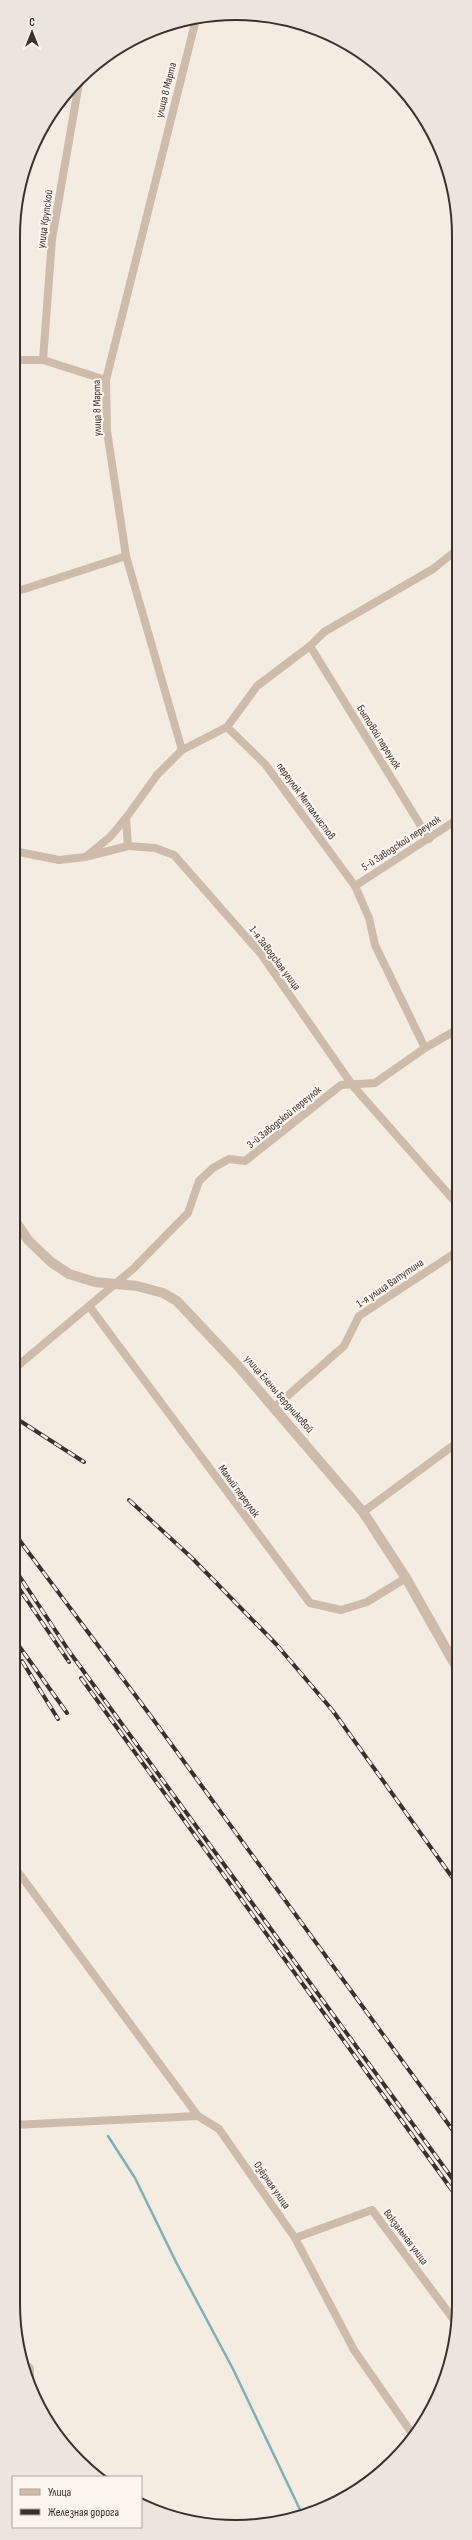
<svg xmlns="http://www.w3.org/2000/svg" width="472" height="2540" viewBox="0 0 472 2540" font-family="'Sofia Sans Condensed',sans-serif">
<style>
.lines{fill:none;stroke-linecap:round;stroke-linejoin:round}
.stream{stroke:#7fb0b2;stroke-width:2.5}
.minor{stroke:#cdbbac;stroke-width:8}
.tertiary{stroke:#cdbbac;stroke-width:10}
.rail-casing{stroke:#3b302b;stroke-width:4}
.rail{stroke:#fbf5ee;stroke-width:2.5;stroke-dasharray:8;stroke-linecap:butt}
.labels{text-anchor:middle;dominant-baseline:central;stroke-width:4;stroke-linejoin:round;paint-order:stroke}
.street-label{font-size:11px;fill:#3b302b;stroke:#fbf5ee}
.rim{fill:none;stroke:#3b302b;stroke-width:2}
</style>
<rect width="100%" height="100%" fill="#f4ebe1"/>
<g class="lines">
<polyline class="stream" points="108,2136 135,2178 176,2262 233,2369 303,2516"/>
<g class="minor">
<polyline points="15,360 43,360 106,380"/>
<polyline points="43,360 52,239 79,83"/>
<polyline points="15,592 126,556"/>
<polyline points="310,646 429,839"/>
<polyline points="227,727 257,686 310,646 324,632 433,569 458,549"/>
<polyline points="182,750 126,556 107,431 106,380 196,19"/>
<polyline points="128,846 126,818 157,775 182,750 227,727 265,764 355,886 369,918 375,945 425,1048"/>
<polyline points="14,851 59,860 85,857 128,846 155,848 174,855 261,954 353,1086 458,1205"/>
<polyline points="88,855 110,837 126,818"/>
<polyline points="355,886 458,819"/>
<polyline points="89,1306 310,1603 341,1610 367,1602 406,1578"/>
<polyline points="14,1369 133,1269 188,1213 199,1181 213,1168 229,1159 245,1161 341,1085 375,1083 425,1048 458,1029"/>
<polyline points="275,1407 344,1346 359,1316 458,1251"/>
<polyline points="363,1512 458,1442"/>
<polyline points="13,1865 198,2116"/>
<polyline points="13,2125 198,2116 219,2129 295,2238 354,2350 413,2435"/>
<polyline points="295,2238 372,2210 457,2324"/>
<polyline points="25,2364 30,2368 30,2389"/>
</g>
<polyline class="tertiary" points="14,1219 28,1240 51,1262 69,1274 95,1282 137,1286 163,1293 177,1301 238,1366 363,1512 406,1578 458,1670"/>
<g class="rail-casing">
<g id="rail">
<polyline points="14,1417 84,1462"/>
<polyline points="129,1500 192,1558 276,1644 333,1711 457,1884"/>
<polyline points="14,1533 150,1715 457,2136"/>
<polyline points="14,1568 71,1654 457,2185"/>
<polyline points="14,1581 69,1662"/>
<polyline points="14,1639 67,1713"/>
<polyline points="22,1661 58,1719"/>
<polyline points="81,1678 457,2197"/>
</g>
</g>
<use href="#rail" class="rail"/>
</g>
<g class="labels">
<g class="street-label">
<text transform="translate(166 90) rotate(-76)">улица 8 Марта</text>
<text transform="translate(45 219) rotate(-82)">улица Крупской</text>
<text transform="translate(97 408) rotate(-91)">улица 8 Марта</text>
<text transform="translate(379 737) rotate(58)">Бытовой переулок</text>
<text transform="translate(306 801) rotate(54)">переулок Металлистов</text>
<text transform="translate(401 843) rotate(-33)">5-й Заводской переулок</text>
<text transform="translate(275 958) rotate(53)">1-я Заводская улица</text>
<text transform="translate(284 1117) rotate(-39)">3-й Заводской переулок</text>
<text transform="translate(390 1283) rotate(-34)">1-я улица Ватутина</text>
<text transform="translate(279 1394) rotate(49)">улица Елены Бердниковой</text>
<text transform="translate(239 1491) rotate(54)">Малый переулок</text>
<text transform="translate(272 2185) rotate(55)">Озёрная улица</text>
<text transform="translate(406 2237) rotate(53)">Вокзальная улица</text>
</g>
</g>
<path d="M0 0H472V2540H0ZM236 20H236A216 216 0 0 1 452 236V2304A216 216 0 0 1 236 2520H236A216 216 0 0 1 20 2304V236A216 216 0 0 1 236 20Z" fill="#ece5de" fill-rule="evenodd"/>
<path class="rim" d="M236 20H236A216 216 0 0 1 452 236V2304A216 216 0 0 1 236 2520H236A216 216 0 0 1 20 2304V236A216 216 0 0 1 236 20Z"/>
<rect x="12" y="2476" width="130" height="52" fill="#fbf5ee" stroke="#aea6a0"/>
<rect x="20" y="2489" width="20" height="6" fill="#cdbbac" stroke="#aea6a0"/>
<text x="48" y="2496" font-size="12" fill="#3b302b">Улица</text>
<rect x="20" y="2509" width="20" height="6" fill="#3b302b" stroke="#aea6a0"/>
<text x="48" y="2516" font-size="12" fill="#3b302b">Железная дорога</text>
<g transform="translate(32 32)" stroke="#fbf5ee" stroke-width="3" paint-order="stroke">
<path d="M0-3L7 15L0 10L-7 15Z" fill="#3b302b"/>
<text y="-6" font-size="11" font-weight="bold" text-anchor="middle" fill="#3b302b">С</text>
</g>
</svg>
